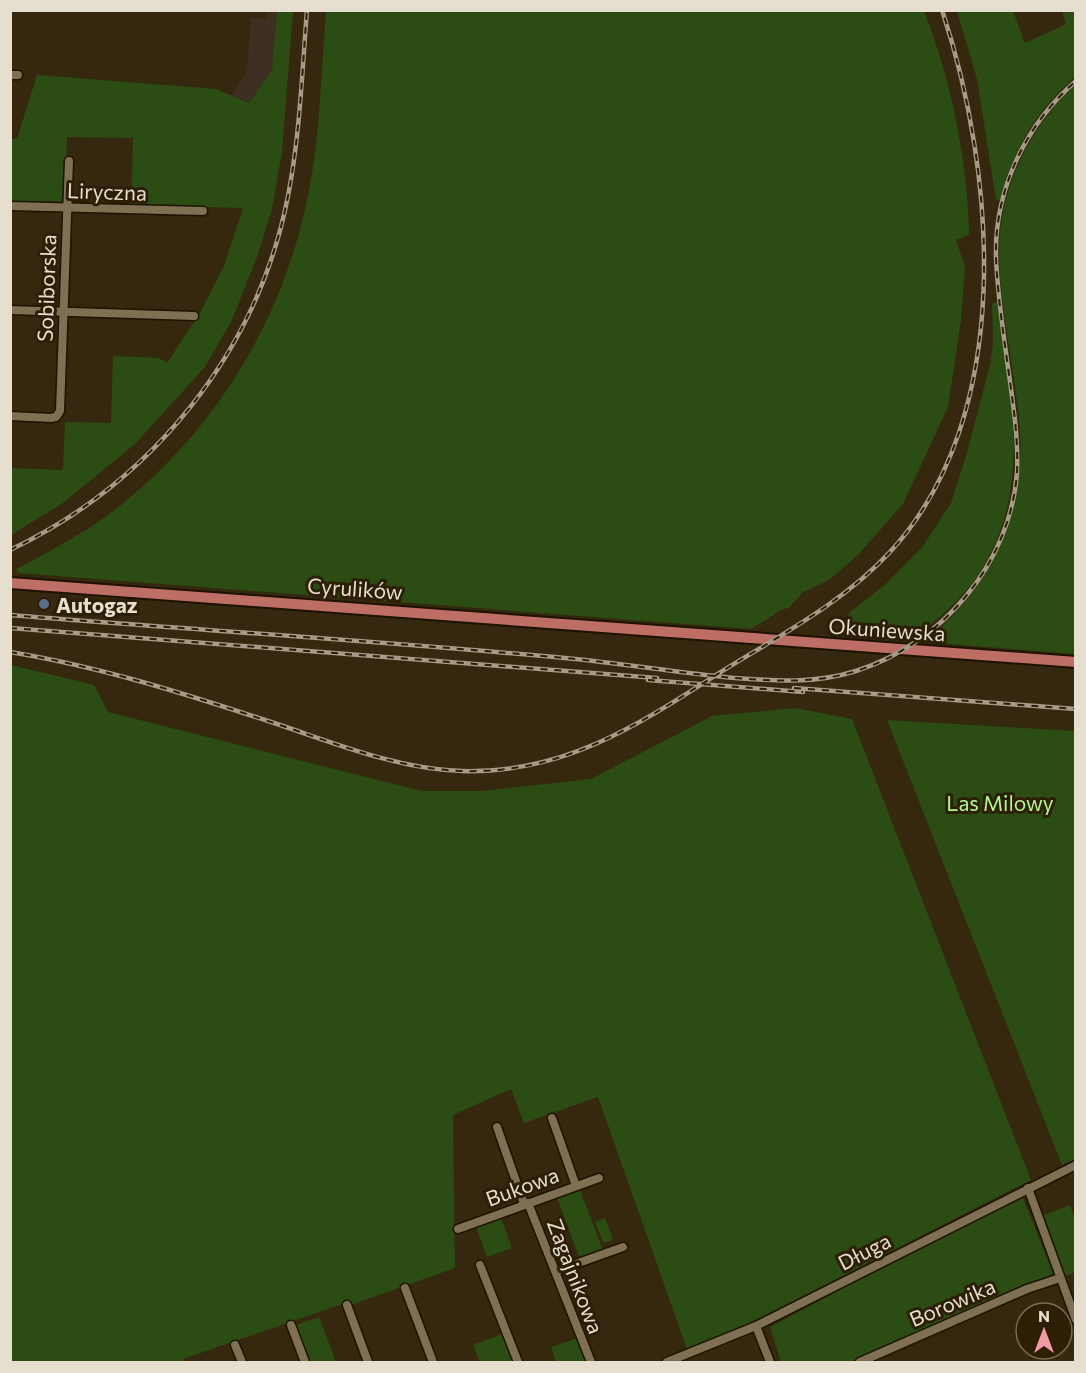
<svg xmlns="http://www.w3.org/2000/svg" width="1086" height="1373" viewBox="0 0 1086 1373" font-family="Commissioner,sans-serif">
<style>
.industrial{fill:#3e2f23}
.green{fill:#2b4c13}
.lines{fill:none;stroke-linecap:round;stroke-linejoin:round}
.minor-casing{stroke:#1d1100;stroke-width:11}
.major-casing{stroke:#1d1100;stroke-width:14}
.minor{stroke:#7f6f53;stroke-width:8}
.major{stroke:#bd6e65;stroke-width:10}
.rail-casing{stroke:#a69b88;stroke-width:4.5}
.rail{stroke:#2c1f05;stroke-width:2;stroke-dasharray:7;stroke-linecap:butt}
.service-dot{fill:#5c6f8a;stroke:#2c1f05;stroke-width:2}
.labels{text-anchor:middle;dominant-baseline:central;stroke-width:6;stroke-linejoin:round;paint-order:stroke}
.street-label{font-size:21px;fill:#e6dece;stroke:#2c1f05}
.poi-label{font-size:21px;font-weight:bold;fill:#e6dece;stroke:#2c1f05;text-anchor:start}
.park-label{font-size:21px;fill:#b2f68b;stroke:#2c1f05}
</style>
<rect width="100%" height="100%" fill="#36280e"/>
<polygon class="industrial" points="267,11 277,11 272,70 249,103 232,95 247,70 251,18 266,19"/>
<g class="green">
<polygon points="277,11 293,11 282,152 272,209 257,257 232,320 205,367 135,444 63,503 11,535 11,468 61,470 63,468 65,422 111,423 113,356 159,358 167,363 201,311 224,266 243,208 131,205 133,138 67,137 65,202 11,201 11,139 17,139 37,75 216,89 249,103 272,70"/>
<path d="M326 11H924C951 80 968 161 969 235L956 240 965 267 961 320 948 407 903 504 858 555 829 580 802 593 789 608 783 609 751 629 19 573 16 569C52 550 89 531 121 505 216 429 280 323 306 205 320 142 321 75 326 11Z"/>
<path d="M957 11H1013L1025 43 1066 24 1062 11H1075V77C1036 111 1013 150 1000 200H996L977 79Z"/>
<path d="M1075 85V654L924 642C988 590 1024 521 1020 436 1017 374 999 312 999 250 1000 187 1030 127 1075 85Z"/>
<path d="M997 301C1010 394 1034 489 979 574 962 600 934 622 910 642L846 637 849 613 887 583 923 546 951 503 966 456 990 365 993 344 992 304Z"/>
<polygon points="11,665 94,685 108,712 422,791 481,791 591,779 712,716 795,708 852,719 1031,1180 758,1319 687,1349 598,1097 524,1123 511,1089 453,1115 455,1268 351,1305 351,1303 348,1302 183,1359 183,1362 11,1362"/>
<polygon points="887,720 1075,731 1076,1159 1062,1165"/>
<polygon points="580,1190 603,1250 580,1259 557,1198"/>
<polygon points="1023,1198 1053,1273 1050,1276 1025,1284 967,1312 904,1337 850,1362 781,1362 770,1327 834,1293 834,1291"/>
<polygon points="1070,1205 1075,1220 1075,1272 1064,1277 1042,1216"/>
<polygon points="501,1218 512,1248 487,1257 476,1227"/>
<polygon points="605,1218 613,1240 604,1243 595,1222"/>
<polygon points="319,1317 336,1362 309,1362 296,1325"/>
<polygon points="502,1334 513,1362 480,1362 473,1345"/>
<polygon points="578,1338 587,1361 556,1362 551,1347"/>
</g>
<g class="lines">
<g class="minor-casing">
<g id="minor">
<polyline points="10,75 18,75"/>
<polyline points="10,206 203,211"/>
<polyline points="10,310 194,316"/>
<polyline points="10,416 51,418 56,417 60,411 69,161"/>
<polyline points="552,1118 576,1186"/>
<polyline points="497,1127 524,1204"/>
<polyline points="1028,1188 1076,1320"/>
<polyline points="528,1203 591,1362"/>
<polyline points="458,1229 599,1178"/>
<polyline points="480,1265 518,1362"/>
<polyline points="556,1271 623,1247"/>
<polyline points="405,1288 433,1362"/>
<polyline points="347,1305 368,1362"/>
<polyline points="291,1325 305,1362"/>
<polyline points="756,1326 770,1362"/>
<polyline points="235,1345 242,1362"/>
<polyline points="667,1362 756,1326 1076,1165"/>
<polyline points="860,1362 1027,1289 1060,1278"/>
</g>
</g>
<g class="major-casing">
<polyline id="major" points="10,583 1076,662"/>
</g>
<use href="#minor" class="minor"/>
<use href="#major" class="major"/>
<g class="rail-casing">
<g id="rail">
<path d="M10 550C153 482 258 351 288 196 300 135 302 72 307 10"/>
<path d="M10 615C195 630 380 641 565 658 621 663 677 673 734 678 775 681 815 684 856 671 942 644 1010 564 1017 473 1018 450 1016 426 1013 404 1007 356 998 306 996 258 994 191 1025 125 1076 81"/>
<polyline points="10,628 657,678"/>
<path d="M10 652C102 667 189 695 277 724 337 744 398 769 462 771 562 774 635 727 716 675 775 638 842 604 890 552 1016 416 996 173 942 10"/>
<polyline points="648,680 803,692"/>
<polyline points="794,688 1076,709"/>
</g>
</g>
<use href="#rail" class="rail"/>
</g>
<circle class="service-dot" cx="44" cy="604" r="6"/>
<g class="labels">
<g class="street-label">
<text transform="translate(107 191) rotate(2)">Liryczna</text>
<text transform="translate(46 288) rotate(-88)">Sobiborska</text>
<text transform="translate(355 588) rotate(4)">Cyrulików</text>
<text transform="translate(887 629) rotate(4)">Okuniewska</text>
<text transform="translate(522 1186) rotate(-20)">Bukowa</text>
<text transform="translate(864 1251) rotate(-27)">Długa</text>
<text transform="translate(576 1276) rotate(69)">Zagajnikowa</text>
<text transform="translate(952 1302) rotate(-23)">Borowika</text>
</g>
<g class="poi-label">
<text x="56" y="604">Autogaz</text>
</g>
<g class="park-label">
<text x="1000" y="802">Las Milowy</text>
</g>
</g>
<rect width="1086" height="1373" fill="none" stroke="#e6dece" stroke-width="24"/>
<g transform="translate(1044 1331)"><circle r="28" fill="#2c1f05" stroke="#766b55" stroke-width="1.5"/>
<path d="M0-4.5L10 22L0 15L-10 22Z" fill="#f39aa9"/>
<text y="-9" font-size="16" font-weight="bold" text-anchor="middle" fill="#e6dece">N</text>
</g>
</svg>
